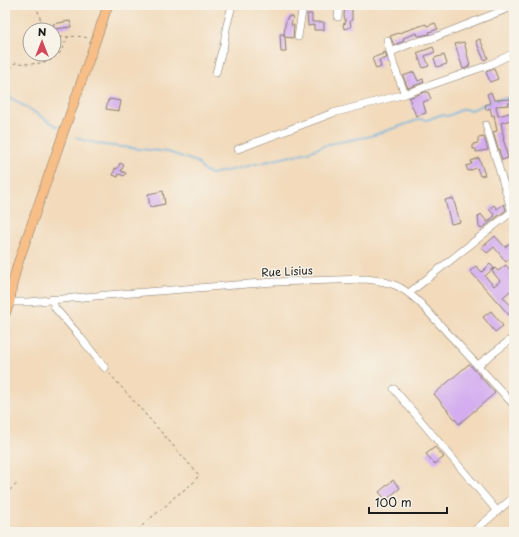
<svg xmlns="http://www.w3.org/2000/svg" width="519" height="537" viewBox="0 0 519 537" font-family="'Playpen Sans',sans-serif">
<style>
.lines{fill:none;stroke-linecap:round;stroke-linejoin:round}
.stream{stroke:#69b3e1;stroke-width:1.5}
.building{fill:#d4adf0}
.minor-casing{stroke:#877b6c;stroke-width:8}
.major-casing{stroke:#877b6c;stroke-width:10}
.path{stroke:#877b6c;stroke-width:1;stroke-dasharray:3 3;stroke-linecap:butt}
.minor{stroke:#fff;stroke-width:7}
.major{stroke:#f7be87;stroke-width:9}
.labels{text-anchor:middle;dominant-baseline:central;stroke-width:3;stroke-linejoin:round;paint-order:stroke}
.street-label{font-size:11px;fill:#1c1c1c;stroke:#f7f3e8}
</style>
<rect width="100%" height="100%" fill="#f7f3e8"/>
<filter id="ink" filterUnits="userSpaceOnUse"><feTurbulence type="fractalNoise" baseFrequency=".025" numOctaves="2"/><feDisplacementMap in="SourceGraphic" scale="8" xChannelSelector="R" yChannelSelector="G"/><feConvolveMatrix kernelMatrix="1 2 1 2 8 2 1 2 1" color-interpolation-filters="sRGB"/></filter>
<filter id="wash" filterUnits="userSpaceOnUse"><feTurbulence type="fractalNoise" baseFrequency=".012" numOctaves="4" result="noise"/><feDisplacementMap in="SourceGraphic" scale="16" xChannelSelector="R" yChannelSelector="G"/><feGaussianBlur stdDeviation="0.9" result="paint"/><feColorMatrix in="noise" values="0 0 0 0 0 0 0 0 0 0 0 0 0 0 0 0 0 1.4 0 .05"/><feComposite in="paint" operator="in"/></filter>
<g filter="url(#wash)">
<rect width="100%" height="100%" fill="#f2dabb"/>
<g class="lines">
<g class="stream">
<polyline points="5,94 58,127"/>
<polyline points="76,137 83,140 104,145 168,152 197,162 203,170 211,174 231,170 308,152 329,144 371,136 421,119 427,120 440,115 448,116 463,109 471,110 498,99 502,98 514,98"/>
</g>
</g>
<g id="blocks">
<g class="building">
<polygon points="350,6 350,9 352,9 352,20 350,21 351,27 344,29 343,24 346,23 344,16 345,7"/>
<polygon points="307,14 312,14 312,22 324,22 324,30 314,30 314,25 308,26"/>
<polygon points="289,16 293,17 291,25 294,25 293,38 285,37 286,52 281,52 280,34 284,34 284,36 285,25 287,18 288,18"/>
<polygon points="70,21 71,27 55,29 53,24"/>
<polygon points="435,23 438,29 429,32 430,34 418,36 417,33 403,38 404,41 394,45 390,36 426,24 427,26"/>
<polygon points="480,39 488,58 484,60 476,41"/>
<polygon points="464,42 470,65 468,66 469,67 463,69 455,44"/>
<polygon points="433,47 435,52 425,56 429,66 423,68 417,53"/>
<polygon points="385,52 387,58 379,60 381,67 376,69 372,58 383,54 382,53"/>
<polygon points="444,55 447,64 437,67 434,58"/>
<polygon points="494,69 498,79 490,82 486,72"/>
<polygon points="414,72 418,81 423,79 424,82 408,88 403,76"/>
<polygon points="425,92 428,92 431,99 423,102 426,113 416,116 409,98"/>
<polygon points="491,92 494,100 512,99 512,103 508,103 509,105 496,106 498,116 513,112 514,117 514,119 501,123 504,139 503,139 507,151 506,152 508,158 502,160 499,151 500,151 500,149 498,149 493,132 497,131 494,115 492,116 490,108 486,110 485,105 490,103 487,94"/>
<polygon points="109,99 121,101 119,111 106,109 108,100 109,101"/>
<polygon points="484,137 488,150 476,152 476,149 473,149 473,144 478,143 478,138"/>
<polygon points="479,158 485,175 480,176 477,168 468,171 466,166 472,164 471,161"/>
<polygon points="120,163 124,165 121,171 126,173 124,176 119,174 118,177 113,175 115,168 117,169"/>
<polygon points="514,173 514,201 509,185 512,184 508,175"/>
<polygon points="163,191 165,204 150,207 148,194"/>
<polygon points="453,198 460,222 451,224 445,200"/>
<polygon points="504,204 506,210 481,229 479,227 478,217 481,214 487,222 495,216 489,209 494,205 497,209"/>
<polygon points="495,236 505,247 514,240 514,255 506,262 494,247 487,253 481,247 485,244 486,244"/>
<polygon points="490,264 494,268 485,276 494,286 500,281 492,271 495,268 498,271 506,265 512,272 514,270 514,288 503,297 514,309 514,310 509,315 470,271 476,266 482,272"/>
<polygon points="491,311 503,326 495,332 483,317"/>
<polygon points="469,364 495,393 459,424 434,394"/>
<polygon points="435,447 444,457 435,464 426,454"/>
<polygon points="393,480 400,488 386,500 379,492"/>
</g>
</g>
</g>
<g filter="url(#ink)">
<use href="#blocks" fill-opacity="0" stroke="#877b6c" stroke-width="1"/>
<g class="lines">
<g class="minor-casing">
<g id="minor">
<polyline points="338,17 339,5"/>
<polyline points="298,37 303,5"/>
<polyline points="387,40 394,66 405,94"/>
<polyline points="391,52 412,43 433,38 514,6"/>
<polyline points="216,73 219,61 224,44 226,29 232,5"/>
<polyline points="486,125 512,212"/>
<polyline points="238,149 333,113 405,94 489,65 514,53"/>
<polyline points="409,293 514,210"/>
<polyline points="52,299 55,308 77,333 105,368"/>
<path d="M10 302H28L107 295 274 282 366 279C392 282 401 285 420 303L514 405"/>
<polyline points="478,365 514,337"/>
<polyline points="394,389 497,511"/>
<polyline points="473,532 514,497"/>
<polyline points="509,532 514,527"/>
</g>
</g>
<g class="major-casing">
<polyline id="major" points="5,314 10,302 12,286 17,266 108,5"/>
</g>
<g class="path">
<polyline points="36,5 42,24 41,30"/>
<polyline points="54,38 77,36 89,38"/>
<polyline points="6,73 15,63 31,64 48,62 60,53 68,37"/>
<polyline points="109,373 199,475 193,483 172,499 168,504 148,520 136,532"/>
<polyline points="5,494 18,483"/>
</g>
<use href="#minor" class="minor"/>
<use href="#major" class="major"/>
</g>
</g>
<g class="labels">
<g class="street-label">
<text transform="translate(287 271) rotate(-3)">Rue Lisius</text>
</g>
</g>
<rect width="519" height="537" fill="none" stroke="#f7f3e8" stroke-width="20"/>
<g transform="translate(42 42)"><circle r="19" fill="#f7f3e8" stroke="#9f9d96"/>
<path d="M0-3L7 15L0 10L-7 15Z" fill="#d1495b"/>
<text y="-6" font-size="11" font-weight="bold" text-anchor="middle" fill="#1c1c1c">N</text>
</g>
<path d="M369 507v6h78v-6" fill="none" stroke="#1c1c1c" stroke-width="2"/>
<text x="375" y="507" font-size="12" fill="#1c1c1c" stroke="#f7f3e8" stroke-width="3" paint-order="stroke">100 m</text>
</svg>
